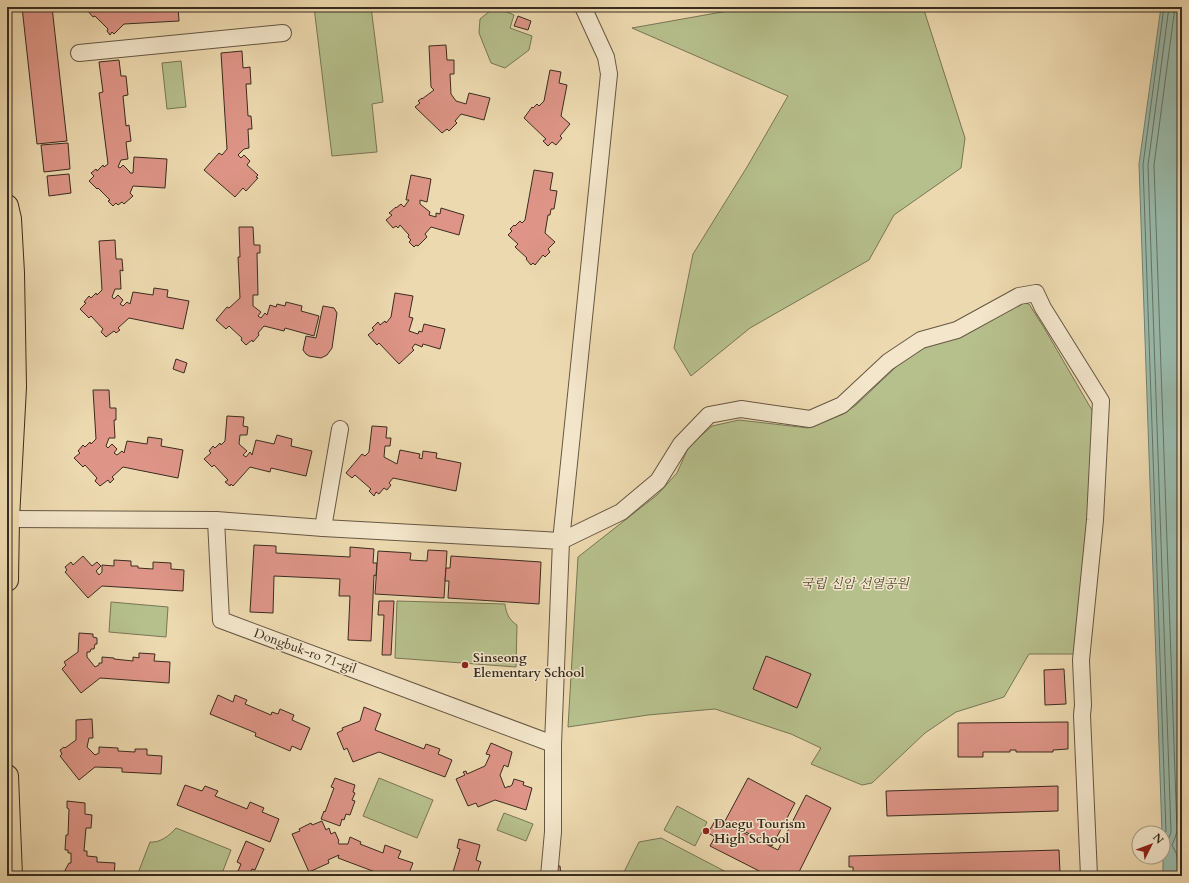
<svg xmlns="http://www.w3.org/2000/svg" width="1189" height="883" viewBox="0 0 1189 883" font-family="Cardo,'Noto Serif KR',serif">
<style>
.green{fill:#b6c08c;stroke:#787656}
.water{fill:#99baab;stroke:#738173}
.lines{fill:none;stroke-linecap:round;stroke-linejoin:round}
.shore{stroke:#697365;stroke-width:1}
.building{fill:#de9587;stroke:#392c1f}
.street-casing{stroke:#665743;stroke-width:18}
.primary-casing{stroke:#392c1f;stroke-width:24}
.street{stroke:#f3e6cb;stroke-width:16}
.primary{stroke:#edd9af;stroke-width:22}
.poi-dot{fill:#8f2418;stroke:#f3e6cb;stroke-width:1.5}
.labels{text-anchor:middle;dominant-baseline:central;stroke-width:3;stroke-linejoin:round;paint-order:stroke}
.park-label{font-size:13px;font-style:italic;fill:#524a35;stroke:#f3e6cb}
.street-label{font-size:13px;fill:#392c1f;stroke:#f3e6cb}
.poi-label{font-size:13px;font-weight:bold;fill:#392c1f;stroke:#f3e6cb;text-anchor:start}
</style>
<rect width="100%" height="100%" fill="#edd9af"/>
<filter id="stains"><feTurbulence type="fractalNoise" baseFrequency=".005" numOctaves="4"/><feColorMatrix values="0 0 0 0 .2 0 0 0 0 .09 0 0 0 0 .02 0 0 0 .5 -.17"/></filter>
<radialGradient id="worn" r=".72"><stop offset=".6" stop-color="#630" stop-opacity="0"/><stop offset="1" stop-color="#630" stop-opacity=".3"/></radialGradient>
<g class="green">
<polygon points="314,7 371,7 383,102 372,104 377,152 332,156"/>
<polygon points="495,7 514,15 510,28 532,36 529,50 505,68 491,63 479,33 480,19"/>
<polygon points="750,7 923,7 965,138 961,168 894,215 869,260 750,328 691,376 674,348 693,254 747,167 788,96 632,28"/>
<polygon points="181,61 186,107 167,109 162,63"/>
<polygon points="1018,301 1029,304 1043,326 1093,412 1088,520 1074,654 1029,654 1004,697 956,712 925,733 872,783 862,785 811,764 821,748 791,734 715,709 648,715 568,727 578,557 657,495 677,473 689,446 712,426 739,420 808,428 843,414 856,405 919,345"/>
<path d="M397 601 505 604C506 613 509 620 517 625L516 667 395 658Z"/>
<polygon points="111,602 168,607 166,637 109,632"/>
<polygon points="379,778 433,800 417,838 363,816"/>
<polygon points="677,806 707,822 695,846 664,830"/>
<polygon points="504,813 533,824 526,841 497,830"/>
<path d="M176 828 231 850 221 876H147L138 873 150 842C160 843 169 836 176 828Z"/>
<polygon points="661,838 734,876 622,876 639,842"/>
</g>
<polygon class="water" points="1161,7 1182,7 1182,876 1163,876 1163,833 1162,833 1139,164"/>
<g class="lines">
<g class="shore">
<polyline points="1175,7 1154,165 1177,831 1175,838 1172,845 1177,855 1178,876"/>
<polyline points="1163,836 1166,832 1143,165 1164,7"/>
<polyline points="1163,842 1169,838 1171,832 1148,165 1169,7"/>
</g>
</g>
<g class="building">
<polygon points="22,7 52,7 67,141 37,144"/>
<polygon points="90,7 126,7 128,9 130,7 178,7 179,21 124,24 114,34 112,32 110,35 107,31 108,29 95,16 93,17 87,10"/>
<polygon points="518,16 531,21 528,30 514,26"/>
<polygon points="446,45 447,60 454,60 454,74 450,74 451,94 456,101 466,104 469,93 490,98 484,120 461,114 455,121 457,123 449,131 447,129 442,133 415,107 420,103 418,101 422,98 422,99 434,90 431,87 429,46"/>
<polygon points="242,51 243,68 250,67 251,84 246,84 248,116 251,116 252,129 248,129 249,148 244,149 238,155 241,158 244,155 250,161 247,165 258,175 256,177 258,178 246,191 243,188 235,197 204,170 219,153 222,155 227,149 221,53"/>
<polygon points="119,60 121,76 126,76 128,95 123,96 126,126 129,125 131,141 126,142 128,159 121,160 118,167 120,168 123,165 130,172 130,173 133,173 134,157 167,159 165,188 133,186 130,193 133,196 124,204 122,202 118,205 116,203 113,206 108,201 110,200 98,188 97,189 89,181 94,176 91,173 96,169 97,171 103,165 104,167 108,164 99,93 103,92 99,62"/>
<polygon points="550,70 561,72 559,83 567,85 561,116 570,124 560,136 562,138 556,145 552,142 548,146 543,141 546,139 524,118 532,107 533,108 537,104 539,106 544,101"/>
<polygon points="68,143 70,169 44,172 41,145"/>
<polygon points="534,170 553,173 550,190 557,191 554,209 551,209 550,215 548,215 545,233 555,242 548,249 550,252 545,257 543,255 535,265 533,263 531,265 526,259 527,258 515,247 518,244 508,235 512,231 510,229 514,225 515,226 520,221 522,223 525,220"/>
<polygon points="69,174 71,193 49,196 47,176"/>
<polygon points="411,175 431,179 427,202 420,200 420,204 430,212 429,215 436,217 436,213 440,214 441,208 464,215 459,235 431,227 425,234 427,237 418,246 416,245 414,247 409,242 411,240 408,237 409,235 400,225 398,228 396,226 393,228 386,220 392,215 389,213 396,207 396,208 401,204 404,207 409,200 406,200"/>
<polygon points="239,227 253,227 254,245 260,245 260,253 257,253 258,295 253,295 253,306 261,312 258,316 261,318 265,313 267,315 270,305 276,307 277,304 285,306 286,302 302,306 301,311 319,316 314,336 285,328 284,331 264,326 258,333 259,335 253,342 252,340 246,345 241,340 242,338 229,326 226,329 216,320 227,307 229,308 240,298 238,257 240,257"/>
<polygon points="115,240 116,259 122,259 123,271 120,270 121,289 115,289 112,297 114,299 118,295 123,300 120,304 123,306 127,302 130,304 133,292 153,295 154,288 168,290 167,297 189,301 183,329 129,318 118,328 120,330 116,333 114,331 106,337 101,332 103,329 91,316 89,318 80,309 86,303 84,302 89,296 91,298 96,293 97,295 102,290 99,241"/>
<polygon points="395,293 413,296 409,317 413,318 409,331 418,334 419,331 422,332 424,324 445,329 440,349 423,344 422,347 415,344 412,348 414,350 399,364 379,343 377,345 368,335 374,330 372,328 378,322 380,325 385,321 386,323 391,317"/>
<polygon points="323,306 334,308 337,313 332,348 327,355 321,358 309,356 306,354 303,350 306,336 316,338"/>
<polygon points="176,359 187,363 184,373 173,369"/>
<polygon points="93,390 109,390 110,408 116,408 116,420 114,420 115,438 109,438 106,446 108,448 112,444 117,449 114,453 117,455 122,451 124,453 127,441 147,444 148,437 162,439 161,446 183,450 178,478 123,467 112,477 114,479 110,483 108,480 100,486 95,481 97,478 85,465 83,467 74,458 80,453 78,451 83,445 85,447 90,442 91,444 96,439"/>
<polygon points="227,416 244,417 243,426 248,427 247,435 240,435 239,444 247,451 243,455 246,457 250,452 252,455 256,440 274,444 277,435 292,439 291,446 312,451 306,476 271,468 270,472 250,467 233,486 231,484 230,486 225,482 228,480 214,465 212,467 204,459 211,453 209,451 213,446 215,448 220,443 221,445 225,441"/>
<polygon points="372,426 387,427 386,438 391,438 390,446 385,446 384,457 397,464 400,450 420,454 419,458 422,459 423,451 437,453 436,458 461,463 456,491 393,478 389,483 391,485 387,490 384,488 379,494 376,492 374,496 369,491 371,489 355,475 352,478 346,473 362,454 365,456 369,452"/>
<polygon points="254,545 276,546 276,553 350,557 350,547 374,549 373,563 377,563 376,576 374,575 371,641 348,640 350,596 339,596 340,579 274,576 273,613 250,612"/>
<polygon points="428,550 447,551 444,598 375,594 378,551 411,553 410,560 427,561"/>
<polygon points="83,556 92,566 97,562 101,566 96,571 99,575 102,572 102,565 114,566 114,560 131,561 131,566 138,566 138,568 153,569 153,562 171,563 171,569 184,570 183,591 102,586 88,598 65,572 67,570 65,567 71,562 73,565"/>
<polygon points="451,556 541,562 539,604 448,598 449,581 445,581 446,568 450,568"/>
<polygon points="379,601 394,601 391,655 382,655 384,615 378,615"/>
<polygon points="79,633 93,634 93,637 97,638 97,644 95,644 94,649 91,649 90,652 87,652 87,657 95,667 99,665 99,663 102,663 102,657 114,658 114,659 133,661 133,657 139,658 139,653 155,654 154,661 170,662 169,683 100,678 81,693 62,669 66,665 64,662 78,652"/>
<polygon points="766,656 811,674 797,708 753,689"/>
<polygon points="1064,669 1066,704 1045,705 1044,670"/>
<polygon points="218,695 233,702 235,695 247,700 245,704 271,715 272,712 278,714 280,709 294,715 292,720 310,728 301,750 292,746 290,751 255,736 256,733 210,714"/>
<polygon points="364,707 381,714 375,730 424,749 426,744 440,749 438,754 452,760 445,777 379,752 353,762 347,748 344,750 337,733 343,730 342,728 360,721"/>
<polygon points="92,719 93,738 89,738 87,747 95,755 99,753 99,747 118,748 118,751 135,752 135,749 147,749 147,755 162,756 161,774 122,772 122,768 95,767 79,780 60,756 62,754 60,750 64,747 65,748 76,740 76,720"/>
<polygon points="1068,722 1068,749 1053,750 1053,752 1016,752 1016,750 1010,750 1010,752 983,752 983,757 958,757 958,723"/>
<polygon points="491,743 512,752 508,767 504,765 500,775 505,788 509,786 509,787 512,785 514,779 524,782 523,785 532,788 526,810 495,800 478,807 476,803 468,806 456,779 465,775 463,772 466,771 467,774 485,766 490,755 486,754"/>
<polygon points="335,778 355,785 353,792 355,793 352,800 355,801 350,815 346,814 344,820 342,819 340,826 321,819 324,811 325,812 334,788 331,787"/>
<polygon points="748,778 795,803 772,846 725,821"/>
<polygon points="185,785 202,791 205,786 218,791 215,796 247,809 250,802 264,808 262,812 279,819 270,842 177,805"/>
<polygon points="1058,786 1058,811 887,816 886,791"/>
<polygon points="806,795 831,808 797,876 769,876 710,846 715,837 708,833 716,819 778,850"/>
<polygon points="67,801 85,803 85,814 92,815 91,828 86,828 84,851 87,851 87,856 97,857 97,862 115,863 114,876 60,876 62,876 69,863 71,863 71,853 68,853 68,850 65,850 66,835 68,835 69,809 67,808"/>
<polygon points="322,821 326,830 329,828 331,834 335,832 339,841 338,842 339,844 348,844 350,837 361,842 360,844 383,853 385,845 401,851 398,858 413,863 408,876 386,876 338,858 339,855 328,860 329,863 309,872 292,834 300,831 299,829 311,823 312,825"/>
<polygon points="459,839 480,845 476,860 481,862 477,874 472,872 471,876 448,876 453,872 460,849 457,848"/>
<polygon points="246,841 264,849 255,870 252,869 249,876 236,876 241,864 237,862"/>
<polygon points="1059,850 1060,873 935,876 853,876 853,867 849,867 849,856"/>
<polygon points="555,866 560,866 561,876 554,876"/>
</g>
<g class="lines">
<g class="street-casing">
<g id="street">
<polyline points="79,53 283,33"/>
<polyline points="8,519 216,520 221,620 553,744"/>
<polyline points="216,520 323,528 561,541 553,744 553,832 549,876"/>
<polyline points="323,528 340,429"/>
<polyline points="561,541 621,512 658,481 681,444 709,415 741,409 810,419 842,405 888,362 921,340 957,330 1019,296 1036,293 1043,308 1101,401 1095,520 1081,660 1083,705 1082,715 1089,876"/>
<polyline points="561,541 609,74 606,57 583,7"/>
</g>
</g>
<g class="primary-casing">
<g id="primary">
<polyline points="7,206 10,219 13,273 15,387 8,519 7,580"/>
<polyline points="7,776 11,876"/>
</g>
</g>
<use href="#street" class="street"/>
<use href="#primary" class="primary"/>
</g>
<g class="poi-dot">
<circle cx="465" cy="665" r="4"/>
<circle cx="706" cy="831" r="4"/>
</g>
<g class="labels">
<g class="park-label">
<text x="855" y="584">국립 신암 선열공원</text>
</g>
<g class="street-label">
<text transform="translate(305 651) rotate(20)">Dongbuk-ro 71-gil</text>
</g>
<g class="poi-label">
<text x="473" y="658">Sinseong<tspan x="473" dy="15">Elementary School</tspan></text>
<text x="714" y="824">Daegu Tourism<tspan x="714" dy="15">High School</tspan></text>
</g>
</g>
<rect width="1189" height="883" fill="none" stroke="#edd9af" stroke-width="24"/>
<rect x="8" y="8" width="1173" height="867" fill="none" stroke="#392c1f" stroke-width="2"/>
<rect x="12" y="12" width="1165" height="859" fill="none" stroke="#392c1f"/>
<g transform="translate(1151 845) rotate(48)"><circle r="19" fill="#f3e6cb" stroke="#a99c86"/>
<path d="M0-3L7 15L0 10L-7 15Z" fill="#8f2418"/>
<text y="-6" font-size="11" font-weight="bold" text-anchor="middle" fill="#392c1f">N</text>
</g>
<rect width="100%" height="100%" filter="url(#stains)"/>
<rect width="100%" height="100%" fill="url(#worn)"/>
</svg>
